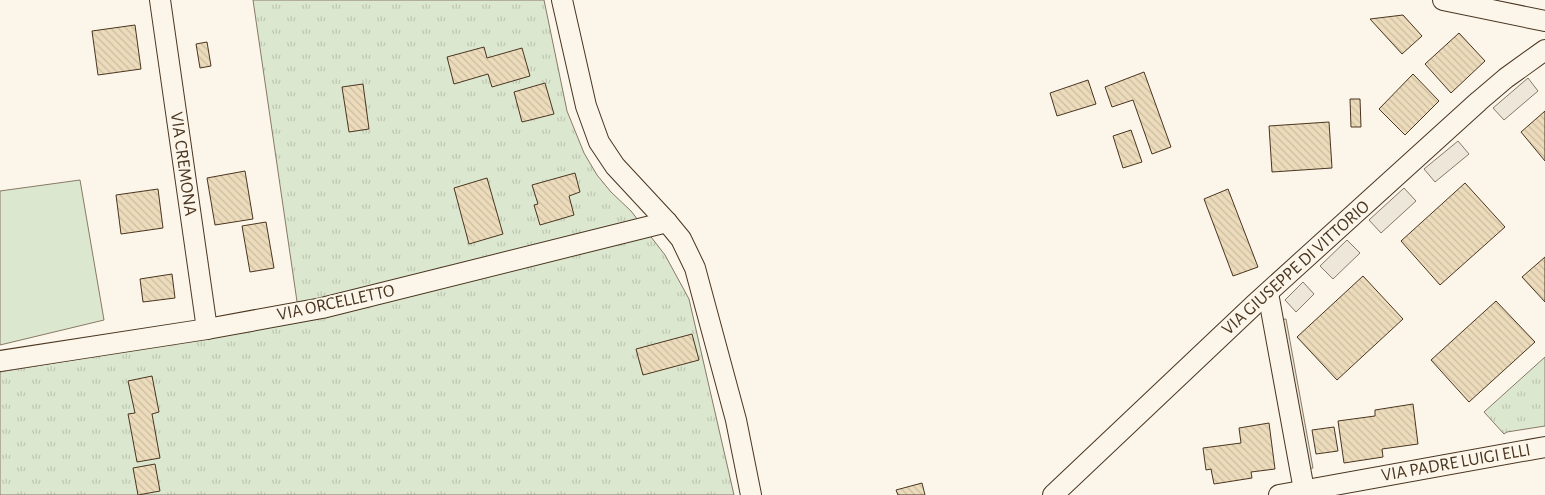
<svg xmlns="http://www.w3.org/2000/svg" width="1545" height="495" viewBox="0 0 1545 495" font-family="'Alegreya Sans',sans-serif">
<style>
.green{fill:#dce7d0;stroke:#887966}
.park{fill:url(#park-tufts);stroke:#887966}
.parking{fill:#ede7d9;stroke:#887966}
.building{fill:url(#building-back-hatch);stroke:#4a3520}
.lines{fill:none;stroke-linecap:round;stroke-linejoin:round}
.street-casing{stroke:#4a3520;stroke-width:22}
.street{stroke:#fbf6e9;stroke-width:20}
.labels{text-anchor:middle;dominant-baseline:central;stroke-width:4;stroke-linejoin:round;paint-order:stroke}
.street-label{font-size:18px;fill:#4a3520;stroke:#fbf6e9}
</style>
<defs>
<pattern id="park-tufts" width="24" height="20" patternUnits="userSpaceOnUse" patternTransform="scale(1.25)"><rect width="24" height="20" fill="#dce7d0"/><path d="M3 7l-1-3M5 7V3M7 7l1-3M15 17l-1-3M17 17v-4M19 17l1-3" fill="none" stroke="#bec7b2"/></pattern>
<pattern id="building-back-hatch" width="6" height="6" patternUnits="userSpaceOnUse" patternTransform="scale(1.25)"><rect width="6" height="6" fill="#ecdcbc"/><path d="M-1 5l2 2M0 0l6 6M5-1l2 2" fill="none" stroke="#ccbda1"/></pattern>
</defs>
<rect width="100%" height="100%" fill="#fbf6e9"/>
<polygon class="green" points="80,180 104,320 0,345 0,191"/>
<g class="park">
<polygon points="253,0 544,0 567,111 584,153 597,175 611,192 631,211 665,255 689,299 734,495 0,495 0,372 300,322"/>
<polygon points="1545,357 1545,426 1507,432 1504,434 1484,412"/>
</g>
<g class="parking">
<polygon points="1528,78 1538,91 1504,120 1493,108"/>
<polygon points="1458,141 1469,154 1435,182 1424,169"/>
<polygon points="1404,188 1416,201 1381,233 1369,220"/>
<polygon points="1347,240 1360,253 1333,279 1320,266"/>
<polygon points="1303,282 1314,294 1296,312 1285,300"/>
<polygon points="1286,319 1313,468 1304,470 1277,320"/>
</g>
<g class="building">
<polygon points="1403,15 1422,36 1402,54 1370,19"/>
<polygon points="135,25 141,69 98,75 92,31"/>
<polygon points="1459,33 1485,61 1451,93 1425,64"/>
<polygon points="207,42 211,66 200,68 196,44"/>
<polygon points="484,47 487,58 522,48 530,76 492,87 488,74 454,84 447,57"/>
<polygon points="1144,72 1171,147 1152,154 1133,100 1112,107 1105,87"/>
<polygon points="1413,74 1439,101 1405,135 1379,109"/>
<polygon points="1088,80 1096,104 1057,116 1050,93"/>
<polygon points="545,83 554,114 522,122 514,92"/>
<polygon points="363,84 369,129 349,132 342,87"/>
<polygon points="1350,99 1360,99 1361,127 1351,127"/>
<polygon points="1545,111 1545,161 1521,132"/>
<polygon points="1329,122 1332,168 1272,172 1269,126"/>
<polygon points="1131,130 1142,162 1123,168 1113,136"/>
<polygon points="245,171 253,219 215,225 207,178"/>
<polygon points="575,173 580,192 569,196 574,215 540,225 534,205 538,204 532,185"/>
<polygon points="487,178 503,234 469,244 454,188"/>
<polygon points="1465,183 1505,227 1440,285 1401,241"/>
<polygon points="158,189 163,228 121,234 116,195"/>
<polygon points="1228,189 1258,267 1233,276 1204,199"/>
<polygon points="266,222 274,268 250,272 242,226"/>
<polygon points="1545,257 1545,302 1522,277"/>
<polygon points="172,274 175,298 143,302 140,279"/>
<polygon points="1363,276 1403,319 1337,380 1297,337"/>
<polygon points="1496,301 1535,342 1469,402 1431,360"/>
<polygon points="692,334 699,360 643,375 636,349"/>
<polygon points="152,376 159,412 152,414 160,458 137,462 128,414 135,413 128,381"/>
<polygon points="1413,404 1418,444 1382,449 1383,457 1344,463 1338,421 1375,416 1375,410"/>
<polygon points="1269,423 1275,469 1251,472 1252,478 1214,484 1211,469 1206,470 1203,448 1241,443 1239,428"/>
<polygon points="1334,427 1338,451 1316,454 1312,430"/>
<polygon points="155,464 160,491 138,495 133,468"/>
<polygon points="922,483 925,495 898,495 896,490"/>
</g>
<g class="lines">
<g class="street-casing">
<g id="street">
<polyline points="160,0 207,329"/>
<polyline points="562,0 586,106 599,142 615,166 667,222 681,239 695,268 736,420 751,495"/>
<polyline points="1443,0 1545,21"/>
<polyline points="1268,293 1304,490"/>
<polyline points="0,361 207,329 322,308 667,222"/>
<polyline points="1053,495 1255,304 1479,101 1506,78 1545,50"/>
<polyline points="1279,495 1545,447"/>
</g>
</g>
<use href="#street" class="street"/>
</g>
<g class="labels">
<g class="street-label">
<text transform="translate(183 164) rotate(82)">VIA CREMONA</text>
<text transform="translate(1296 268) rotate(-42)">VIA GIUSEPPE DI VITTORIO</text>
<text transform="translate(336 303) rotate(-12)">VIA ORCELLETTO</text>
<text transform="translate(1456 463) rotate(-10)">VIA PADRE LUIGI ELLI</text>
</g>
</g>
</svg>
